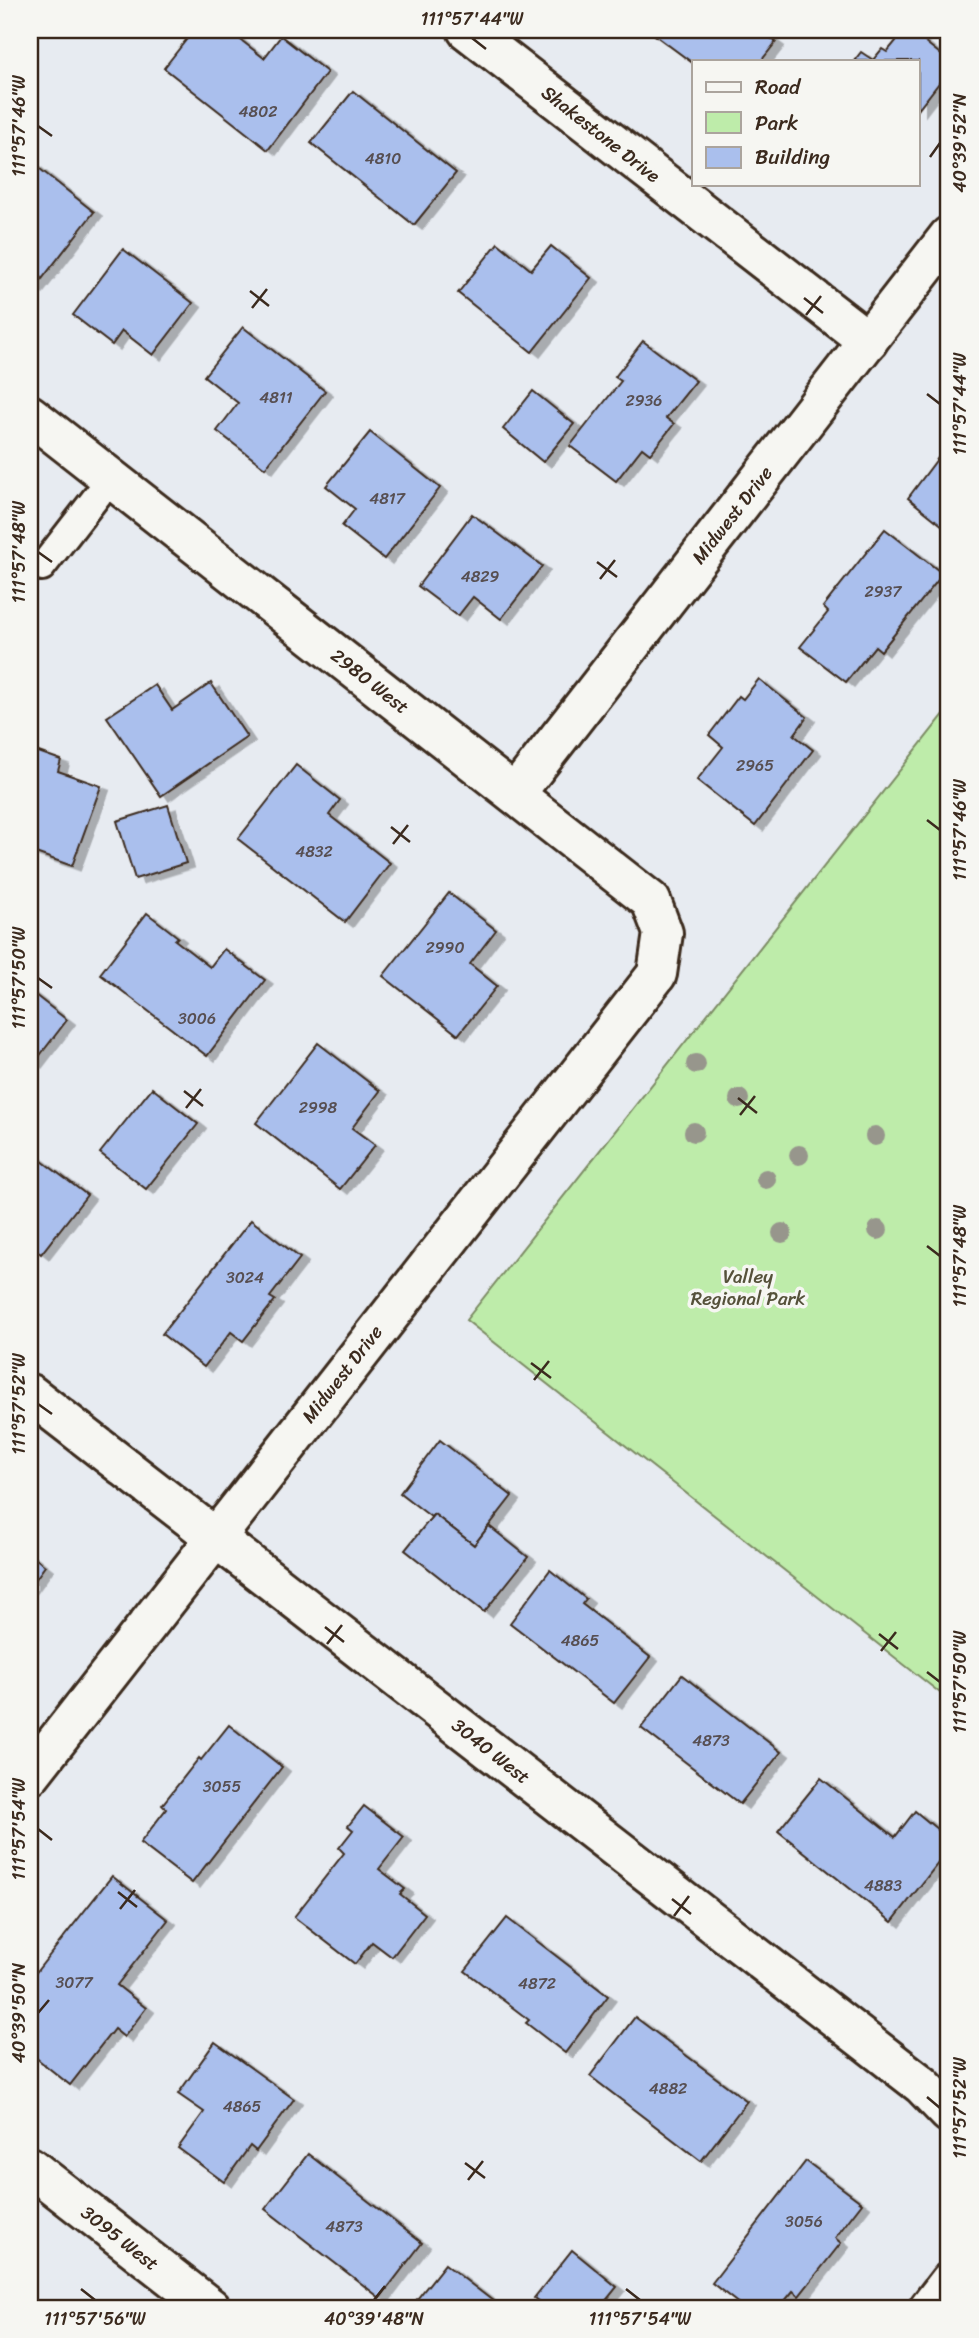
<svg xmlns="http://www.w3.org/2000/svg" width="979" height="2338" viewBox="0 0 979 2338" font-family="Sriracha,sans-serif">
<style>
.green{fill:#beecaa;stroke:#7c8b64;stroke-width:2}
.building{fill:#aabfed;stroke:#3b2a1e;stroke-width:2;filter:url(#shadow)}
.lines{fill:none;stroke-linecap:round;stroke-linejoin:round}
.lane-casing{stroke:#3b2a1e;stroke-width:32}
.street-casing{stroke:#3b2a1e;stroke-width:44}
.lane{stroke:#f6f6f2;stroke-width:26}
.street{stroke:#f6f6f2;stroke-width:38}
.tree{fill:#97968c}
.ticks{fill:none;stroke:#3b2a1e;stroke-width:2.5}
.labels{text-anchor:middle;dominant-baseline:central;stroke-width:7;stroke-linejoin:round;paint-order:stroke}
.number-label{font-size:16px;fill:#574f52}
.street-label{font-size:19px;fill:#3b2a1e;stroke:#f6f6f2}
.park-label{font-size:19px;fill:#55513a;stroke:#f6f6f2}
.neatline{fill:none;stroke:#3b2a1e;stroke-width:2.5}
.ticks-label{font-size:18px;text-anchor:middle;fill:#3b2a1e}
</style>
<defs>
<filter id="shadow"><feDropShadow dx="8" dy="4.5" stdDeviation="0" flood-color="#0004"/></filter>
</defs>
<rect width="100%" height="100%" fill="#e7ebf1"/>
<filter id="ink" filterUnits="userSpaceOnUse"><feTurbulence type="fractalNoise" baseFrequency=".0143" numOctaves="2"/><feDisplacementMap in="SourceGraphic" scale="14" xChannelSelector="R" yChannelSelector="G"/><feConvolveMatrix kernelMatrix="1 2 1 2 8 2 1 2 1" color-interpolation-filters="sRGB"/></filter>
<g filter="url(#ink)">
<polygon class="green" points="949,708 949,1700 466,1320"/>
<g class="building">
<polygon points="194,30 228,30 264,58 281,36 327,72 268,150 164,68"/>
<polygon points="648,30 760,30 776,42 761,61 696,61 694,64"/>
<polygon points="905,30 910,30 949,61 949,70 918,110 918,61 854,61 861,52 873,60 882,49 887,52"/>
<polygon points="353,91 456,173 414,225 311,143"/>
<polygon points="30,161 94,212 35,288 30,284"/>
<polygon points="498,243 531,270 551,246 591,278 532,352 458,293"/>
<polygon points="123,249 193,303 153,355 122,331 112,345 73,315"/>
<polygon points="243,327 325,391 265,468 217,431 238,403 204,376"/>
<polygon points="643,341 696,381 666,418 674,424 650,454 642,448 616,481 570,446 621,381 615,377"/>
<polygon points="533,391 574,424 543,462 503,429"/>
<polygon points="370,432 440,488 384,559 342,526 355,509 326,486"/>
<polygon points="949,456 949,531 908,498 938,458 944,463"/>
<polygon points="472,514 542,566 501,619 473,597 458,616 418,586"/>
<polygon points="885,529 943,574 881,651 875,646 846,682 800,647 828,612 823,607"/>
<polygon points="759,679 807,717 794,735 813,750 755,826 697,780 723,747 709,735 739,696 743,699"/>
<polygon points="211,683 247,737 161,796 107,717 155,685 172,710"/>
<polygon points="30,749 61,760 58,771 101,786 72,866 30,851"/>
<polygon points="296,765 340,800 329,815 390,863 345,922 238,839"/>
<polygon points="168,805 186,863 135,879 117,821"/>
<polygon points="449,893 496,930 470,964 497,986 458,1035 383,976"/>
<polygon points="147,913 178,937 175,940 210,967 224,949 265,980 207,1056 100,974"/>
<polygon points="30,991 67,1020 34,1063 30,1059"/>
<polygon points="318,1043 380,1091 352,1128 375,1145 340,1189 256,1123"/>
<polygon points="152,1088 198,1124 146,1189 100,1153"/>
<polygon points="30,1152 87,1195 41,1254 30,1245"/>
<polygon points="251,1220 300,1258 270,1297 275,1300 243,1341 231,1332 204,1367 162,1334"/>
<polygon points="440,1440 512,1496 474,1545 434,1514 431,1517 400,1493"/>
<polygon points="434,1514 474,1545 489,1526 528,1557 484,1612 405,1550"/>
<polygon points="30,1554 45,1566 30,1587"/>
<polygon points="550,1570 586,1599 582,1604 650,1657 614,1703 510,1623"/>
<polygon points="682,1675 781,1752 740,1804 641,1728"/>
<polygon points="229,1725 282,1767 192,1883 140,1843 166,1809 162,1805 199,1758 201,1760"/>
<polygon points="821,1778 895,1837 915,1811 949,1839 949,1849 892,1922 778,1831"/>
<polygon points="364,1806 404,1837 379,1869 405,1889 400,1894 425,1914 392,1957 372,1942 355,1964 294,1917 344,1853 339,1848 353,1830 348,1826"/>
<polygon points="112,1876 168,1920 117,1985 146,2008 124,2037 114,2029 70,2085 30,2053 30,1980"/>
<polygon points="507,1918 608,1996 565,2053 526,2023 529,2020 465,1971"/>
<polygon points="635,2017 747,2101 701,2161 590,2076"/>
<polygon points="215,2042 294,2099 256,2151 250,2146 224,2182 178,2148 204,2112 178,2094"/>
<polygon points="308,2154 422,2243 380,2298 265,2209"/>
<polygon points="806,2161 862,2203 835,2238 841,2243 799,2296 793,2291 779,2308 744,2308 712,2283"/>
<polygon points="572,2250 617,2287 600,2308 547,2308 534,2298"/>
<polygon points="445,2264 502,2308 410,2308"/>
</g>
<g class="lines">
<g class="lane-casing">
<polyline id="lane" points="42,567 111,478"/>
</g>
<g class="street-casing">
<g id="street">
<polyline points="467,30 868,341"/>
<polyline points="30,415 651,901 663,933 657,974 30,1775"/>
<polyline points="515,794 949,236"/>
<polyline points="30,1394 922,2085 949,2113"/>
<polyline points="30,2167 211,2308"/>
<polyline points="929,2308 949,2282"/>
</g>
</g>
<use href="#lane" class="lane"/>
<use href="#street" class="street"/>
</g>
<g class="tree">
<circle cx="696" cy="1064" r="10"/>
<circle cx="739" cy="1099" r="10"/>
<circle cx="694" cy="1132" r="10"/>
<circle cx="875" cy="1136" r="10"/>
<circle cx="799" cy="1155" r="10"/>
<circle cx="766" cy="1179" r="10"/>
<circle cx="878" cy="1230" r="10"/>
<circle cx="782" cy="1233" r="10"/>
</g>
</g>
<path class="ticks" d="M472 38 486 49M38 126 52 136M930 157 940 143M250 291 269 306M804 298 823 313M252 308 267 289M806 315 821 296M927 394 940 404M38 552 52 562M597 562 617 577M600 579 615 560M927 820 940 830M391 827 410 842M393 844 408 825M38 978 52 988M184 1091 203 1106M738 1098 757 1113M186 1108 201 1089M740 1115 755 1096M927 1246 940 1256M531 1363 551 1378M534 1380 549 1361M38 1404 52 1414M325 1627 344 1642M879 1634 898 1649M327 1644 342 1625M881 1651 896 1632M927 1672 940 1682M38 1829 52 1840M118 1892 137 1907M672 1899 691 1914M120 1909 135 1890M674 1916 689 1896M38 2013 49 2000M927 2097 940 2108M465 2163 485 2178M468 2180 483 2161M81 2289 95 2300M626 2289 640 2300M374 2300 385 2286"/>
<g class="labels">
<g class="number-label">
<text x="258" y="111">4802</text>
<text x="383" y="158">4810</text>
<text x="276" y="397">4811</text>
<text x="644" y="400">2936</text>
<text x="387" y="498">4817</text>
<text x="480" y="576">4829</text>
<text x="883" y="591">2937</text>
<text x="755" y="765">2965</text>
<text x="314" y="851">4832</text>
<text x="445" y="947">2990</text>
<text x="197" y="1018">3006</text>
<text x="318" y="1107">2998</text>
<text x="245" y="1277">3024</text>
<text x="580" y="1640">4865</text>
<text x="711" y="1740">4873</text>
<text x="222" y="1786">3055</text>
<text x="883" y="1885">4883</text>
<text x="74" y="1982">3077</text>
<text x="537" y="1983">4872</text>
<text x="668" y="2088">4882</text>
<text x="242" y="2106">4865</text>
<text x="804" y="2221">3056</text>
<text x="344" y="2226">4873</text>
</g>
<g class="street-label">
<text transform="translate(601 134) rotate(38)">Shakestone Drive</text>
<text transform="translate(732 515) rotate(-52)">Midwest Drive</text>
<text transform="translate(370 681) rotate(38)">2980 West</text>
<text transform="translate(342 1374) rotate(-52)">Midwest Drive</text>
<text transform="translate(491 1751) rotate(38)">3040 West</text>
<text transform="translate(120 2238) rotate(38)">3095 West</text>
</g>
<g class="park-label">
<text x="748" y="1276">Valley<tspan x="748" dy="22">Regional Park</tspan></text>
</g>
</g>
<rect width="979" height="2338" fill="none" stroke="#f6f6f2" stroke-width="77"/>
<rect x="692" y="60" width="228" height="126" fill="#f6f6f2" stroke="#aba49d" stroke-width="2"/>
<rect x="706" y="82" width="35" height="10" fill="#f6f6f2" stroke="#aba49d" stroke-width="2"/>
<text x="755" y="94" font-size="21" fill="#3b2a1e">Road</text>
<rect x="706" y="112" width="35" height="21" fill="#beecaa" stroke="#aba49d" stroke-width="2"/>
<text x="755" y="130" font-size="21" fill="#3b2a1e">Park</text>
<rect x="706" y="147" width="35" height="21" fill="#aabfed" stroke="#aba49d" stroke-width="2"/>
<text x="755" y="164" font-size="21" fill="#3b2a1e">Building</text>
<rect x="38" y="38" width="902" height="2262" class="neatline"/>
<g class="ticks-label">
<text x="472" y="25">111°57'44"W</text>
<text transform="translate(19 126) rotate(-90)" y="6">111°57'46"W</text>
<text transform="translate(960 143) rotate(-90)" y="6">40°39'52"N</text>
<text transform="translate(960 404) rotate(-90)" y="6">111°57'44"W</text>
<text transform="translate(19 552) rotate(-90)" y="6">111°57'48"W</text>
<text transform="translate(960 830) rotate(-90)" y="6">111°57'46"W</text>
<text transform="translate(19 978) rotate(-90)" y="6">111°57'50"W</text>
<text transform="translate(960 1256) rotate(-90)" y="6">111°57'48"W</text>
<text transform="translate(19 1404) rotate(-90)" y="6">111°57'52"W</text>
<text transform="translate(960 1682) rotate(-90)" y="6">111°57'50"W</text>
<text transform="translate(19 1829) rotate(-90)" y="6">111°57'54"W</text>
<text transform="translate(19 2013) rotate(-90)" y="6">40°39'50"N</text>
<text transform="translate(960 2108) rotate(-90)" y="6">111°57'52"W</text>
<text x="95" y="2325">111°57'56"W</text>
<text x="374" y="2325">40°39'48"N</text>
<text x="640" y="2325">111°57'54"W</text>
</g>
</svg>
